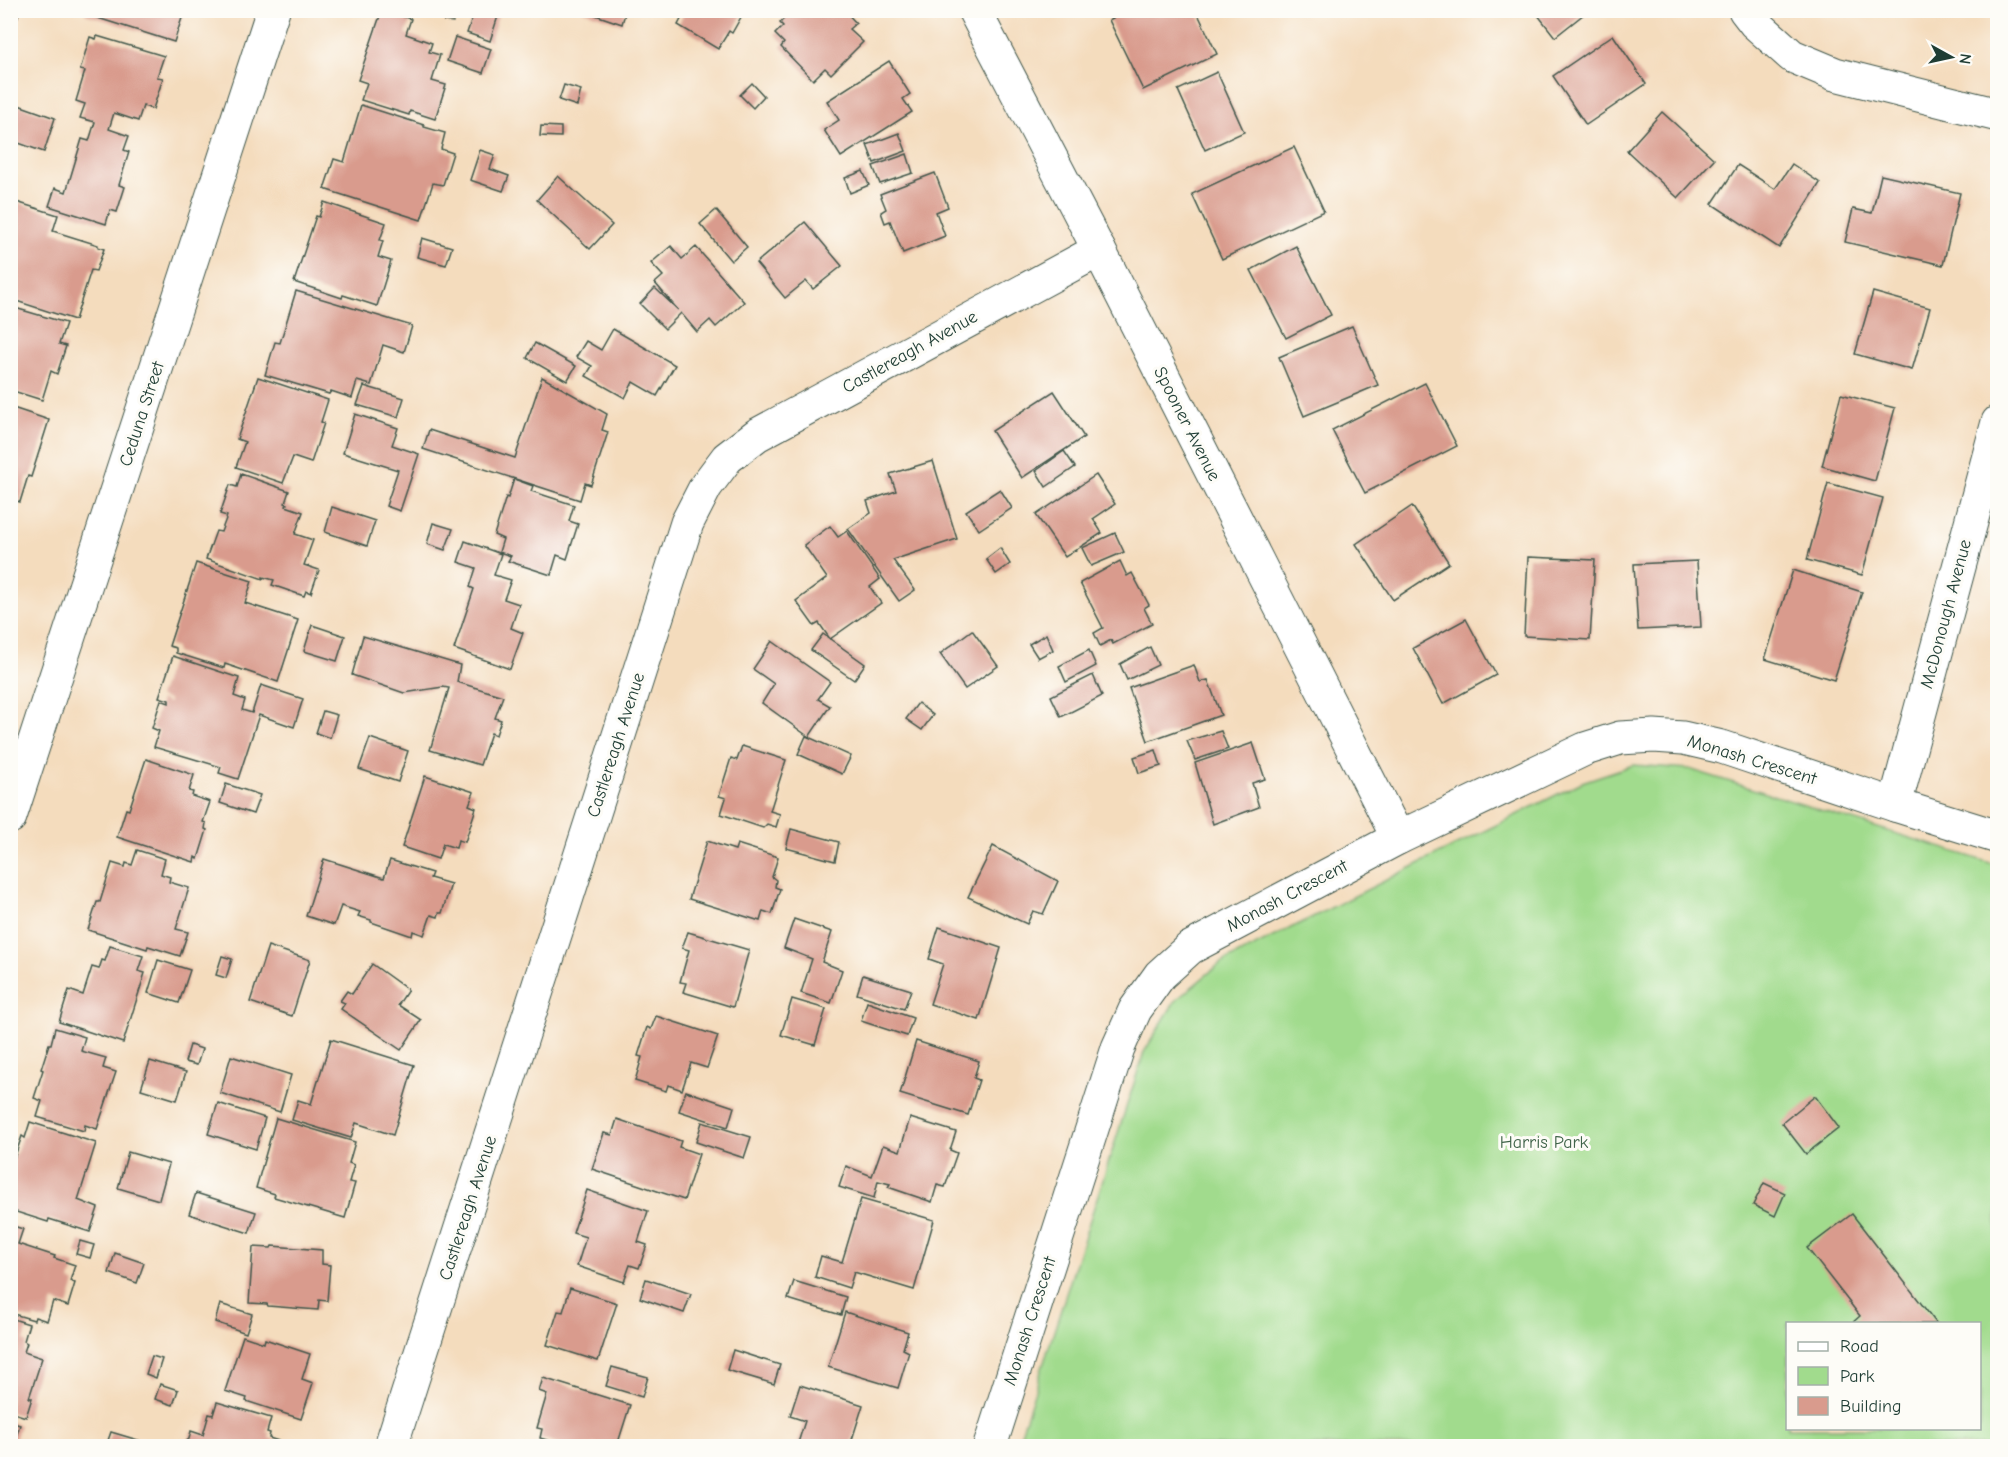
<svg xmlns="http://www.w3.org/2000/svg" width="2008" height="1457" viewBox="0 0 2008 1457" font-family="'Comic Neue',sans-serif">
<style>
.green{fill:#a1db8d;stroke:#608c60;stroke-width:1.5;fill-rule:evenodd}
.building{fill:#d99b8d}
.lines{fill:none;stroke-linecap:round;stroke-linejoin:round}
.minor-casing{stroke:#3f5549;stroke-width:35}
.minor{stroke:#fff;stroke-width:33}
.labels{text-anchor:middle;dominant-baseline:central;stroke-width:6;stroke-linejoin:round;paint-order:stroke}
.street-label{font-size:18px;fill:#1f3d34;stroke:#fdfcf7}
.park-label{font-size:18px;fill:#40644a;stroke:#fdfcf7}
</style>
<rect width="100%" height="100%" fill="#fdfcf7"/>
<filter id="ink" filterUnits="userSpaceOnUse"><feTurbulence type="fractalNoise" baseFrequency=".0167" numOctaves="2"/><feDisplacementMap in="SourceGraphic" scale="12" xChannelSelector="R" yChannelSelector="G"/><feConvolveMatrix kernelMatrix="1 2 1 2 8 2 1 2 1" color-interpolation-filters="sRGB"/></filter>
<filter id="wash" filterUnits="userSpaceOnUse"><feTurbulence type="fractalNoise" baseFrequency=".008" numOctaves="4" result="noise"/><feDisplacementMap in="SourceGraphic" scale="24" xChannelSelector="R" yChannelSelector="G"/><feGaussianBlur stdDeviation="1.35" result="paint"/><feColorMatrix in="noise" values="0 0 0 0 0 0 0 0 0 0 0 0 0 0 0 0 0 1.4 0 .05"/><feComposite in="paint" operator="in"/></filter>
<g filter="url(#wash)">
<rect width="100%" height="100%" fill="#f4dcbd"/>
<path class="green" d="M1633 765 1689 769 1997 865V1446H1017L1144 1052 1175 1001 1221 963 1582 782ZM1788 1324H1980V1428H1788Z"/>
<g id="blocks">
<g class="building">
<polygon points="10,10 20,10 12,34 16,36 11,52"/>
<polygon points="86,10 181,10 180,14 183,15 174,42 85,14"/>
<polygon points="382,10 411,19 406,34 432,43 429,52 440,55 432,81 446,85 435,119 410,111 409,115 361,100 367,83 358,80"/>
<polygon points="445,10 455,10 453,22 444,21"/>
<polygon points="475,10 500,10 490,41 467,33"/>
<polygon points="581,10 626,10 622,24"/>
<polygon points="686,10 745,10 732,33 729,31 718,49 678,25"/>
<polygon points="792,10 844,10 856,23 849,29 863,42 831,74 825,68 813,80 781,47 784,43 775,34 783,26 780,23"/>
<polygon points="1128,10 1196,10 1217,54 1143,90 1109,20"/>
<polygon points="1534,10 1589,10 1555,37"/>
<polygon points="1613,35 1646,84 1586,125 1553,76"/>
<polygon points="97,36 164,56 157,77 163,78 153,109 143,106 138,121 114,113 109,129 129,136 124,150 129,152 119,185 125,187 117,212 110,210 106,224 49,206 55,188 66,192 82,139 89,141 95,122 80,118 85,104 76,101 85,71 80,70 90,37 96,39"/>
<polygon points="455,37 491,49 483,73 447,61"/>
<polygon points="889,61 910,94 903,99 912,112 841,157 824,130 839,120 827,101"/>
<polygon points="1217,72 1244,132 1205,150 1178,90"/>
<polygon points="752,83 764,96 753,108 740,95"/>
<polygon points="564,85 581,90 577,106 559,100"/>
<polygon points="10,102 55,118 44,152 10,140"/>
<polygon points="361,105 424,125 424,127 445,133 441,149 453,153 443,185 433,183 421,220 324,189 334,159 344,162"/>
<polygon points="1662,112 1714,159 1678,198 1627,151"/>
<polygon points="541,126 561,127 561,137 540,136"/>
<polygon points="899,133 906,151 874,163 867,145"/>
<polygon points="1294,147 1324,211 1222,259 1192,194"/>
<polygon points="480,150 495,155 490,169 509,176 503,191 470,180"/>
<polygon points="907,154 913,173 880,184 873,166"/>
<polygon points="1792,164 1820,183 1779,248 1712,204 1738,165 1775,189"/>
<polygon points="863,171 869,185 850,193 845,178"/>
<polygon points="935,173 948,207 936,212 945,236 903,253 890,221 885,223 881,212 886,209 880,194"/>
<polygon points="1881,175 1960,193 1943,265 1845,242 1853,209 1872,213"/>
<polygon points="558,176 612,225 590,249 537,200"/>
<polygon points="10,200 58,215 53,231 98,245 98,247 104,249 96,271 91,270 75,320 10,299"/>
<polygon points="324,202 386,223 380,240 383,241 378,257 391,261 377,306 343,295 342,298 294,282 316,216 319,217"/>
<polygon points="716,210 747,247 731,261 700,224"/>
<polygon points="805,222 842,266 813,289 806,281 785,298 756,263"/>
<polygon points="422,238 452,247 446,265 417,257"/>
<polygon points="671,246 682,259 696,247 744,302 716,327 710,320 697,332 681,313 665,329 640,304 655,288 678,310 655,283 663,276 651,263"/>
<polygon points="1296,246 1331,315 1286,338 1251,270"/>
<polygon points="296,291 412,326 404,352 383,345 371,385 357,381 352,398 331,391 329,394 265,375 275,342 280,343"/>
<polygon points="1873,292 1930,308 1912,370 1855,354"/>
<polygon points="15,308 66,323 59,344 66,346 57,374 51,371 42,400 10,390 10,310 14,311"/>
<polygon points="1352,326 1378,385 1304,416 1279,357"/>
<polygon points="613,329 675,365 657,396 633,382 625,398 586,376 592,366 576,357 586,341 601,350"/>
<polygon points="535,343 576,366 567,381 527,358"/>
<polygon points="258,377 328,400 321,422 324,423 311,463 293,457 283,483 236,467 245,442 237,439"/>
<polygon points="542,377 607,414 602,430 608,432 591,485 585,483 580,500 423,449 429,430 515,458"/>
<polygon points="1425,383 1457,446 1365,493 1332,430"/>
<polygon points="364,386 404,398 398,417 357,405"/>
<polygon points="1054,391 1084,437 1022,478 992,431"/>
<polygon points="1841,394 1895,408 1875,481 1822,466"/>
<polygon points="10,407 49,420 31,477 28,476 20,502 10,499"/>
<polygon points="355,414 398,428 392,445 419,454 400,511 386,506 398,470 343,453"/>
<polygon points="1064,451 1075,467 1046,487 1036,471"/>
<polygon points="933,461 957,539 893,560 915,590 899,601 848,529 871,513 867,501 896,491 890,474"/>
<polygon points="241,474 289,491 285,503 287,504 286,506 303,512 295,534 313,540 304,565 319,570 311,593 306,591 304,596 272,585 274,580 263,577 263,579 206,559 216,531 221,532 227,516 220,514 230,485 237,487"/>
<polygon points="1096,475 1115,504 1093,519 1102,533 1065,557 1036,515"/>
<polygon points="514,479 533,486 531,491 574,505 569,521 578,524 567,559 557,555 551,575 508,561 511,556 499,552 503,539 494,535 506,497 508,498"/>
<polygon points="1828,483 1883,498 1862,575 1807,560"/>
<polygon points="1000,489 1012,508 979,530 966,511"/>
<polygon points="1412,506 1449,563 1393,600 1356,544"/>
<polygon points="332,507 375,521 367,546 325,532"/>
<polygon points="433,523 453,529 445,550 427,544"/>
<polygon points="830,526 838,537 847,531 880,579 870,587 881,603 830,639 819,623 814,626 796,601 827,578 804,545"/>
<polygon points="1115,533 1124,552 1091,566 1082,548"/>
<polygon points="465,541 501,554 494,575 511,580 504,599 519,604 511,628 523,633 510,669 454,649 474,589 470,587 476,568 458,562"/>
<polygon points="1000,548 1010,564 996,574 986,559"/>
<polygon points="1528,557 1595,560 1590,640 1524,636"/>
<polygon points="1120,561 1127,576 1132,573 1149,605 1144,608 1152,624 1113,644 1111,640 1100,646 1094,633 1103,628 1080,583"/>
<polygon points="1697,561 1701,627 1638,630 1634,564"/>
<polygon points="196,563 252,581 245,603 298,620 278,682 225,664 224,668 176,653 176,648 169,646"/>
<polygon points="1793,570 1862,592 1834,680 1765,659"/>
<polygon points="1466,619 1496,675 1443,704 1413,648"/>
<polygon points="312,625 345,636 337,661 304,651"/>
<polygon points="972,630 998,666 965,689 940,654"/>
<polygon points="823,634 865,664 854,680 811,650"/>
<polygon points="1046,634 1053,650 1038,658 1029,644"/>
<polygon points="363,636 460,665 457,682 503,696 495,718 501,720 496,735 491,733 480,765 430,750 449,688 443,687 404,693 352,675"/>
<polygon points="772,641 830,682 818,699 830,706 809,737 762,703 774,684 753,669"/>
<polygon points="1150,647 1158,665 1127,680 1120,664"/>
<polygon points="1089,650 1096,666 1066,682 1059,666"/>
<polygon points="173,656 239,678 234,696 245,700 242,710 252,713 261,685 303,699 294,727 259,715 238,779 219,773 221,767 154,747 159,731 152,728 161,700 169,703 169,700 159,697"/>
<polygon points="1194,665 1200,682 1208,680 1221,715 1148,741 1129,688"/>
<polygon points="1093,675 1102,696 1061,717 1051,696"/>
<polygon points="918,703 933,715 922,730 906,719"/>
<polygon points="323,711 337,715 330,738 316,733"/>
<polygon points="1221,731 1228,749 1195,760 1187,741"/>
<polygon points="806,736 851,756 842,774 798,754"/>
<polygon points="370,738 408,751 398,782 359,769"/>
<polygon points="1253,743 1265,779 1252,783 1259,807 1213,824 1195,763"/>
<polygon points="742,746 786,760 770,811 780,814 776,827 767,824 763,828 721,814 726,798 719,796 731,758 737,760"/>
<polygon points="1156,750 1161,766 1139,773 1134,757"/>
<polygon points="146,759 194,775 189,791 193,792 192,796 210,802 203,822 206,823 205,829 207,830 198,859 195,857 194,862 117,837 126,809 129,810"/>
<polygon points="425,776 474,792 469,805 476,808 465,842 458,840 456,848 443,844 438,859 402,847"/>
<polygon points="226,784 260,795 253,814 220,803"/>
<polygon points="791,829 839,842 835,861 786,848"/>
<polygon points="707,841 735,850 737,844 778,857 772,877 776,880 775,887 780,889 772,914 763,911 760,921 689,899"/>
<polygon points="993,846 1058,881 1043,914 1033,911 1027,924 968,897"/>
<polygon points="137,850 165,859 161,874 170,877 169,882 189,888 176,929 188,932 180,956 148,946 147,949 88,930 97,902 100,902 112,863 125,867 126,863 132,865"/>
<polygon points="324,859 384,878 390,860 432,873 430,878 451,884 442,913 439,913 438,917 431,915 424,935 413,931 412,936 371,922 371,920 358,916 360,912 341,906 334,925 306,916"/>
<polygon points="794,919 832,932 822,962 842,970 831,1003 801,993 812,959 784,948"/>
<polygon points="939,927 1001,948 979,1020 930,1004 943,964 929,959"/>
<polygon points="688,932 749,950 733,1007 683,992 686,983 680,982 689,950 682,948"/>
<polygon points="110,946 143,956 138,971 145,973 123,1043 59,1022 69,990 83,995 92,967 99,969 102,960 105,961"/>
<polygon points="268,946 310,960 292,1016 250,1002"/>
<polygon points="222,956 232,959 226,978 216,975"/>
<polygon points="158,960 190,970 179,1003 148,993"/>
<polygon points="372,964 408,990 398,1005 421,1020 401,1050 341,1009 345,1003 340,1001 347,991 352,994"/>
<polygon points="863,975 911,990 904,1009 857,994"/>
<polygon points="792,999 826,1009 815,1045 781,1035"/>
<polygon points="867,1002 913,1018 907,1036 861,1021"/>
<polygon points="656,1016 718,1036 707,1068 691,1063 682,1090 668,1085 666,1091 635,1081 642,1057 638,1056 647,1027 651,1029"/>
<polygon points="55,1028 85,1037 81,1051 106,1058 103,1068 116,1072 97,1129 85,1125 84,1131 37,1117 42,1101 34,1098 43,1070 41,1069 49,1044 51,1044"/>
<polygon points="331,1039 414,1065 393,1135 356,1123 351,1138 292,1120 298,1100 311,1104"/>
<polygon points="916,1041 979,1061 974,1078 979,1080 968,1115 900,1094"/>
<polygon points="190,1045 202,1049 197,1065 185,1062"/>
<polygon points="231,1056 291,1075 280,1112 220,1093"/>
<polygon points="150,1061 186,1072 177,1100 141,1089"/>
<polygon points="686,1091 734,1107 728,1127 679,1111"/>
<polygon points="1815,1096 1839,1128 1806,1154 1782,1123"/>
<polygon points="218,1103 265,1118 256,1149 208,1134"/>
<polygon points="276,1118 355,1142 349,1163 354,1165 349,1182 355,1183 345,1218 274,1197 275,1194 256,1188"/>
<polygon points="910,1118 956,1132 950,1150 957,1153 945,1187 937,1185 932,1202 888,1187 890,1184 878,1181 874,1198 839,1187 846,1166 872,1176 883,1145 900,1151"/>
<polygon points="617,1119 681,1141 679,1147 699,1154 684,1200 592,1169 604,1133 612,1135"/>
<polygon points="30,1122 96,1143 78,1200 98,1208 90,1232 49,1219 48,1222 10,1210 10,1170 22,1136 25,1138"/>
<polygon points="702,1122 751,1137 744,1158 696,1142"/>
<polygon points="128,1152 169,1164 159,1200 118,1188"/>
<polygon points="1764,1183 1785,1193 1775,1216 1753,1205"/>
<polygon points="587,1190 648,1211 638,1242 647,1245 639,1268 630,1265 624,1282 577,1266 586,1237 573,1233"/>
<polygon points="196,1193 256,1212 249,1233 189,1214"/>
<polygon points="861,1199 934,1220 914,1290 854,1272 849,1288 815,1277 821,1256 842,1262"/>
<polygon points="1852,1214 1937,1324 1851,1324 1860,1316 1807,1248"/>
<polygon points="10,1225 23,1229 18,1244 55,1256 54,1258 75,1265 70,1281 75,1283 68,1306 53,1301 47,1321 35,1317 34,1320 10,1313"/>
<polygon points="80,1241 94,1245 90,1258 76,1254"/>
<polygon points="272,1246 322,1250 322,1264 330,1265 327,1301 319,1300 318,1310 268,1306 267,1304 249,1303 253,1247 271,1248"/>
<polygon points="115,1253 144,1263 137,1283 109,1273"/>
<polygon points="646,1279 691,1294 684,1313 640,1298"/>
<polygon points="794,1281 846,1297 841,1315 788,1299"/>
<polygon points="570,1288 617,1303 598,1361 547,1345 558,1311 563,1312"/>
<polygon points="220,1304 252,1314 246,1333 215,1322"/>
<polygon points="845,1312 908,1332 903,1349 909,1352 898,1388 828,1367"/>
<polygon points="10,1318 29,1324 24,1341 27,1343 24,1352 42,1358 29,1398 32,1398 26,1417 10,1412"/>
<polygon points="243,1336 264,1343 265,1339 310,1354 302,1379 313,1383 301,1419 246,1401 247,1398 225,1391"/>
<polygon points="733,1350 780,1365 774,1384 727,1370"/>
<polygon points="152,1356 162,1359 156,1378 146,1374"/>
<polygon points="612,1367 648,1377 642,1397 606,1386"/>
<polygon points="543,1378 630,1405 617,1446 605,1446 593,1443 592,1446 566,1446 540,1438 542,1429 537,1428 547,1394 539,1391"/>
<polygon points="160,1384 178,1390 173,1405 155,1399"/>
<polygon points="800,1385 863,1405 850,1446 797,1446 805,1421 790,1416"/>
<polygon points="217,1402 271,1418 267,1432 270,1433 269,1438 288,1444 287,1446 180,1446 189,1439 191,1431 203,1435 209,1414 213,1415"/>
<polygon points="10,1422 20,1425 13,1446 10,1446"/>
<polygon points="111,1432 158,1446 106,1446"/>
</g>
</g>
</g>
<g filter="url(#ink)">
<use href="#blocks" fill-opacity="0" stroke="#3f5549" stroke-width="1.5"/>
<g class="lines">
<g class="minor-casing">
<g id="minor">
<polyline points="974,10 1099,250 1398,838"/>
<polyline points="1745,10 1755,23 1792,56 1835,74 1998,115"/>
<polyline points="1895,805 1998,422"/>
<polyline points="10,817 273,10"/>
<polyline points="391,1446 687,523 706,486 727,458 757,435 1099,250"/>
<polyline points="990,1446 1118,1048 1135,1010 1160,975 1190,948 1398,838 1585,749 1620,738 1654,736 1683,738 1722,747 1895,805 1998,837"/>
</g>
</g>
<use href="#minor" class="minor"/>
</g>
</g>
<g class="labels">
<g class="street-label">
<text transform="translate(910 352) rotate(-29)">Castlereagh Avenue</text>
<text transform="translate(142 414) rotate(-72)">Ceduna Street</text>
<text transform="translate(1187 424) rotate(63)">Spooner Avenue</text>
<text transform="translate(1946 614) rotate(-75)">McDonough Avenue</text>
<text transform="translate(616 745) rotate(-72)">Castlereagh Avenue</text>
<text transform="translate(1752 760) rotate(17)">Monash Crescent</text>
<text transform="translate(1287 896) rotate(-28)">Monash Crescent</text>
<text transform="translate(468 1208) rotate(-72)">Castlereagh Avenue</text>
<text transform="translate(1030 1321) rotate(-72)">Monash Crescent</text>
</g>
<g class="park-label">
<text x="1544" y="1142">Harris Park</text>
</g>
</g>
<rect width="2008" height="1457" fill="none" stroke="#fdfcf7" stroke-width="36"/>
<rect x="1786" y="1322" width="195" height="108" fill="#fdfcf7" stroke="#a4b0a9" stroke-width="1.5"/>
<rect x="1798" y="1342" width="30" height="9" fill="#ffffff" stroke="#a4b0a9" stroke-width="1.5"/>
<text x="1840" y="1352" font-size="18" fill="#1f3d34">Road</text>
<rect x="1798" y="1367" width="30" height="18" fill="#a1db8d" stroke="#a4b0a9" stroke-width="1.5"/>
<text x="1840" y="1382" font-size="18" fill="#1f3d34">Park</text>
<rect x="1798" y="1397" width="30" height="18" fill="#d99b8d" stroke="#a4b0a9" stroke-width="1.5"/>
<text x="1840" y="1412" font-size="18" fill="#1f3d34">Building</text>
<g transform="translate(1951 57) rotate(98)" stroke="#fdfcf7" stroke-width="4.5" paint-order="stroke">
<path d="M0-4.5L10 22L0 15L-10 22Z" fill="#1f3d34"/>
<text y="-9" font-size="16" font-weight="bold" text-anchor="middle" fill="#1f3d34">N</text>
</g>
</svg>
